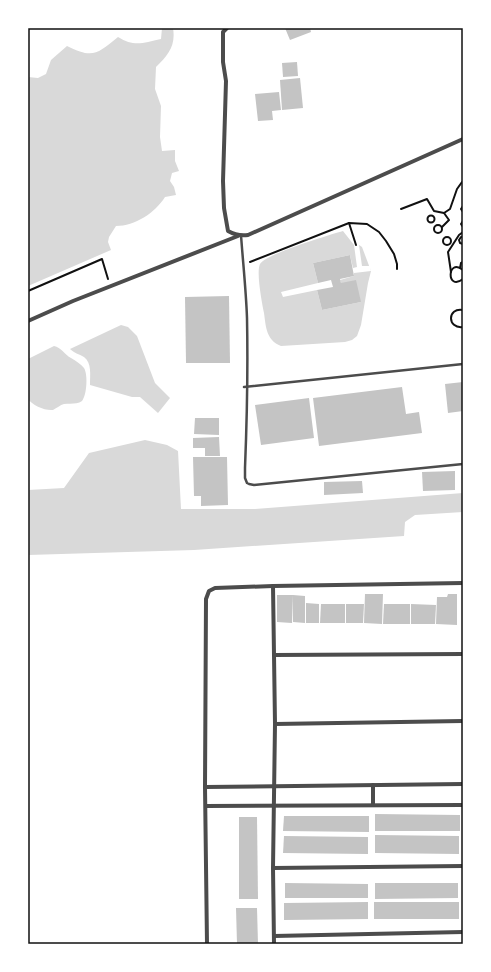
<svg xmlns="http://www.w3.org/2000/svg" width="491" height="972" viewBox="0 0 491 972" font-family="'Source Sans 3',sans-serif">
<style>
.water{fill:#d9d9d9}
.pier{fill:#fff}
.building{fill:#c4c4c4}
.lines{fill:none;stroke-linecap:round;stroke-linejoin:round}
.path{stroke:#111;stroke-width:2}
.service{stroke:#4c4c4c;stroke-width:2.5}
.minor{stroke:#4c4c4c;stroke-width:4}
.neatline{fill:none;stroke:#111;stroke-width:1.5}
</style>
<rect width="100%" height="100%" fill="#fff"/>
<g class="water">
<path d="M162 28H173C176 46 168 55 156 67L155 89 161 106 160 137 162 151 175 150V161L179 171 172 173 170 181 174 187 176 195 165 197C155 213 135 226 116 226L109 237 108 242 111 250 28 286V77L38 78 46 74 51 60 67 46C93 59 97 54 118 37 134 47 143 43 161 39Z"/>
<path d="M343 231 354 245H359L362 247 371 271 368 283 361 325 357 336 352 340 345 342 281 346C266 340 266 327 264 313 262 303 256 272 260 264 266 254 329 235 343 231Z"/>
<path d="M121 325 128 327 137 336 155 383 170 398 158 413 140 397H132L90 385C90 375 92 363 84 357 79 354 74 353 70 349Z"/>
<path d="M54 346C61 347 65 355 71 358 76 361 81 364 84 368 88 374 87 395 82 401 77 405 70 403 64 404 60 405 57 408 53 410 45 411 32 405 28 399V359Z"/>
<polygon points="145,440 167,445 178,451 181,509 255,509 463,493 463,512 415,515 405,522 404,536 194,550 28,555 28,490 64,488 89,453"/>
</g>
<polygon class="pier" points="354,245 359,245 362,266 370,266 371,271 354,273 354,276 340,280 341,283 361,302 322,310 317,290 283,297 281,292 318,283 313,263 350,255 353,268 357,267"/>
<g class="building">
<polygon points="285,28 310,28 311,32 290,40"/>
<polygon points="297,62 298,76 283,77 282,63"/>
<polygon points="300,78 303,108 282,110 280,80"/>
<polygon points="279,92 281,110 272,111 273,120 258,121 255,94"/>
<polygon points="350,255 354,276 340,279 341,283 356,280 361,302 322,310 317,290 333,287 331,280 318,283 313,263"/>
<polygon points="229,296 230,363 186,363 185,297"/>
<polygon points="463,382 463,411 448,413 445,384"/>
<polygon points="402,387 406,414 419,412 422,433 319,446 313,398"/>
<polygon points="309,398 314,438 261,445 255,405"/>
<polygon points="195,418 219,418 219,435 194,434"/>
<polygon points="219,437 220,456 205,456 205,448 193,448 193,438"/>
<polygon points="193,457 227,457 228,505 201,506 201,496 194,496"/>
<polygon points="455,471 455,490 423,491 422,472"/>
<polygon points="362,481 363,493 324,495 324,482"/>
<polygon points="365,594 383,594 382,624 364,623"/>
<polygon points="448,594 457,594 457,625 436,624 437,597 447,597"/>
<polygon points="277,595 293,595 292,623 277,622"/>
<polygon points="293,595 305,596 305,623 293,622"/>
<polygon points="306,603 319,604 319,623 306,623"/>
<polygon points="321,604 345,604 345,623 320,623"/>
<polygon points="346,604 364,604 363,623 346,623"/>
<polygon points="384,604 410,604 410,624 383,624"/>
<polygon points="411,604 436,605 435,624 411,624"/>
<polygon points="375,814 460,815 460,831 375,831"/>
<polygon points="284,816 369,816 369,832 283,831"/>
<polygon points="239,817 257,817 258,899 239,899"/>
<polygon points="375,835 459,836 459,854 375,853"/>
<polygon points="284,836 368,837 368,854 283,853"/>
<polygon points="285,883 368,884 368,898 285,898"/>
<polygon points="375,883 458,883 458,898 375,899"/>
<polygon points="368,902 368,919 284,920 284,903"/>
<rect x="374" y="902" width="85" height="17"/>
<polygon points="236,908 257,908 258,944 237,944"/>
</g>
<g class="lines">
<g class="path">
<polyline points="463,206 461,209 463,212"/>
<polyline points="401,209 427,199 434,211 444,213 450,209 457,189 462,182 463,182"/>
<circle cx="431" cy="219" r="3.5"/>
<polyline points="463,221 461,224 463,227"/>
<polyline points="349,223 356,245"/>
<circle cx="438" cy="229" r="4"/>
<polyline points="442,227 449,220 444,213"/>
<circle cx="447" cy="241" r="4"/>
<polyline points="463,237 461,237 459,240 460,243 463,244"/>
<polyline points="250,262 349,223 367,224 379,232 386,241 394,254 397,264 397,269"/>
<polyline points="460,268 461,263 463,262"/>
<path d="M463 270C447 257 446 292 463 279"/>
<polyline points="451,272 448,252 459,235 463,232"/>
<polyline points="28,291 102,259 108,279"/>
<path d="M463 310C447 307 447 329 463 327"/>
</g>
<g class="service">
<path d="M241 235C243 263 246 290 247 318 248 368 247 418 245 468V478L247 483 249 484 254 485 463 464"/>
<polyline points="244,387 463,364"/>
</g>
<g class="minor">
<path d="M227 28 223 32V62L226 81 223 181 224 208 228 231C235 235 241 236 248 235L463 139"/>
<polyline points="28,321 73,301 238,236"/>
<polyline points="273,586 275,724 273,868 274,944"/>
<polyline points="274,655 463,654"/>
<polyline points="275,724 463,721"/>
<polyline points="373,785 373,805"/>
<polyline points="205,787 463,784"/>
<polyline points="206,806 463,805"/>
<polyline points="273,868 463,866"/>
<polyline points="274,936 463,932"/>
<polyline points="207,944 205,787 206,599 209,591 215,588 273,586 463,583"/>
</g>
</g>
<rect width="491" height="972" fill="none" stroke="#ffffff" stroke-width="58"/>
<rect x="29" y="29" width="433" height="914" class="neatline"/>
</svg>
